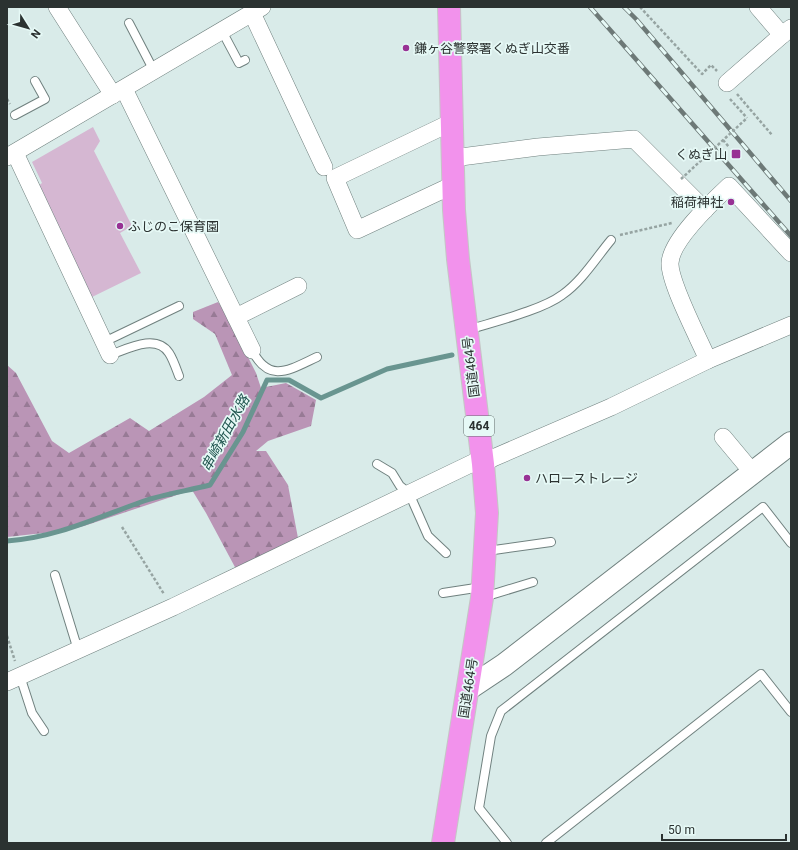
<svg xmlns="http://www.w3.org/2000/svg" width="798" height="850" viewBox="0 0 798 850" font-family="Roboto,'Noto Sans JP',sans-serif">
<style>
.forest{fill:url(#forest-firs)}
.pitch{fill:#d5b7d2}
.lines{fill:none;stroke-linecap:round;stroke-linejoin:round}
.stream{stroke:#699590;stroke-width:5}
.lane-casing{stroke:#70817f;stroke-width:10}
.street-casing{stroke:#70817f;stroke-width:18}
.secondary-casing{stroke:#70817f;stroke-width:24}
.highway-casing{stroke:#c4c6c5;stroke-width:24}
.path{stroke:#96a4a2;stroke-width:2.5;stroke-dasharray:3 2;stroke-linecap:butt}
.lane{stroke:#fff;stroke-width:8}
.street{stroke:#fff;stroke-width:17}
.secondary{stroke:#fff;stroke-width:22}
.highway{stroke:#f292ec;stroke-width:22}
.rail-casing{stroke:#6d7977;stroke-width:4.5}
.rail{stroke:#e6f9f6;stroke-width:3;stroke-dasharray:9;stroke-linecap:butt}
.path-bridge{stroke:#96a4a2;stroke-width:2.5;stroke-dasharray:3 2;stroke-linecap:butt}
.poi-dot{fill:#983194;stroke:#e6f9f6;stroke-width:1.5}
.labels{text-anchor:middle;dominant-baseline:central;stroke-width:3.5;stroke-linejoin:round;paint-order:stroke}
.shield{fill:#e6f9f6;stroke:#636e6c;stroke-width:1}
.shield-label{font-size:12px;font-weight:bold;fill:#2b3231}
.poi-label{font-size:13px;fill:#2b3231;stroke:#e6f9f6;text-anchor:start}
.street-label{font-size:13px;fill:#2b3231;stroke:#e6f9f6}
.water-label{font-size:14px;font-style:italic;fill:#1f544e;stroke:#e6f9f6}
</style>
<defs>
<pattern id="forest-firs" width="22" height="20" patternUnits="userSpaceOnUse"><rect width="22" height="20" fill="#ba95b6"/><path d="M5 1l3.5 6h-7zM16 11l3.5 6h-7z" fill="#977a95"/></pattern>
</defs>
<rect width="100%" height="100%" fill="#d9ebe9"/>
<polygon class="forest" points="218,302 226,313 256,373 261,388 286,383 316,400 311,426 268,441 256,451 266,451 288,485 298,538 236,569 206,513 192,490 84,526 62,531 7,537 7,365 16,373 52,441 69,453 130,418 149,431 204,397 232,375 215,334 193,319 193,312"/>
<polygon class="pitch" points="93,127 100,141 94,151 132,226 120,233 141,273 90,298 37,187 42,183 32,162"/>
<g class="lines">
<path class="stream" d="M7 541C55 538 96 518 141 502 163 494 187 491 210 485L243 432 267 380H289L321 398 387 369 452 355"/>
<g class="lane-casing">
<g id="lane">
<polyline points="129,23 154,71"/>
<polyline points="222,31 239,63 245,60"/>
<polyline points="15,115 45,99 35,81"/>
<path d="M468 330C493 322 542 310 562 295 582 281 596 258 611 240"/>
<polyline points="104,342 179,306"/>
<path d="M252 350C269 384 289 370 317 357"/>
<path d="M110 355C127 349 156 333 169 353 173 359 176 368 179 376"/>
<polyline points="377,464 392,473 400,486 409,493 428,536 446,553"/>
<polyline points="487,551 551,542"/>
<polyline points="55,575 78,650"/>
<polyline points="443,593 482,587"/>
<polyline points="484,597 533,582"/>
<polyline points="20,676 32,713 44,731"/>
<polyline points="507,843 479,808 491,736 501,711 763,507 791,543"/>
<polyline points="546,843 761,674 791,712"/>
</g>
</g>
<g class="street-casing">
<g id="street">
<polyline points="57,7 113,95"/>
<polyline points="758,7 782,35 791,28"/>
<polyline points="252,13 324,167"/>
<polyline points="727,83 782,35"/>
<polyline points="124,89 252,350"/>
<polyline points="452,122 335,178 357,230 453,185"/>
<polyline points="15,153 110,355"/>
<polyline points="7,157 262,7"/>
<polyline points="453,158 538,147 634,139 705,210"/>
<polyline points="236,317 298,286"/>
<path d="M708 360C699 339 669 282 670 263 671 240 713 201 729 186L791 253"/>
<polyline points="723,437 753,473"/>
<polyline points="483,464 493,458 611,407 708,360 791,325"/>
<polyline points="7,682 173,607 483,458"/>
</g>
</g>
<g class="secondary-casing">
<polyline id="secondary" points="468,689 504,665 791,443"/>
</g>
<g class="highway-casing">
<polyline id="highway" points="443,843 482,598 487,513 483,464 458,259 454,210 449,7"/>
</g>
<g class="path">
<polyline points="640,7 702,74 711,65 717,71"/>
<polyline points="737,94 772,135"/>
<polyline points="7,99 10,104"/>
<polyline points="730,99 747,118"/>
<polyline points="723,140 729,147"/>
<polyline points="620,235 672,223"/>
<polyline points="122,527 164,594"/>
<polyline points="7,636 15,661"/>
</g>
<use href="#lane" class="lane"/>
<use href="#street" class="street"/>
<use href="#secondary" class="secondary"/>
<use href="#highway" class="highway"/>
<g class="rail-casing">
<g id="rail">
<polyline points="590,7 791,236"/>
<polyline points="624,7 636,19 791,201"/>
</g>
</g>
<use href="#rail" class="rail"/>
<polyline class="path-bridge" points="681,179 747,118"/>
</g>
<g class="poi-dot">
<circle cx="406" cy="48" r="4"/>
<rect x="731" y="149" width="10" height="10" rx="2"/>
<circle cx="731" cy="202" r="4"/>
<circle cx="120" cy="226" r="4"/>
<circle cx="527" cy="478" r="4"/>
</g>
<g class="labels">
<rect class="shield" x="464" y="416" width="30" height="20" rx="3"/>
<g class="shield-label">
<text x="479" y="426">464</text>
</g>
<g class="poi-label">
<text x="414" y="48">鎌ヶ谷警察署くぬぎ山交番</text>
<text x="727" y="154" text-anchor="end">くぬぎ山</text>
<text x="723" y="202" text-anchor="end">稲荷神社</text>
<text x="128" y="226">ふじのこ保育園</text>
<text x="535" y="478">ハローストレージ</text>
</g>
<g class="street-label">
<text transform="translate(471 367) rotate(-97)">国道464号</text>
<text transform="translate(468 688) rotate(-81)">国道464号</text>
</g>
<g class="water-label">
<text transform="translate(225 433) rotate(-61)">串崎新田水路</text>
</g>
</g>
<rect width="798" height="850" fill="none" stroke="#2b3231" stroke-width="16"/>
<g transform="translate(28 28) rotate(127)" stroke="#e6f9f6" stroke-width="3" paint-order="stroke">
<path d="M0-3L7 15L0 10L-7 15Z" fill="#2b3231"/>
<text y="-6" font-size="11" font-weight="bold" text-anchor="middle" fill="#2b3231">N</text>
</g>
<path d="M662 834v6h124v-6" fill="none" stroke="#2b3231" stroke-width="2"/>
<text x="668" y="834" font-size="12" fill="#2b3231" stroke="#e6f9f6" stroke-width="3" paint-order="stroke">50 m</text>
</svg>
